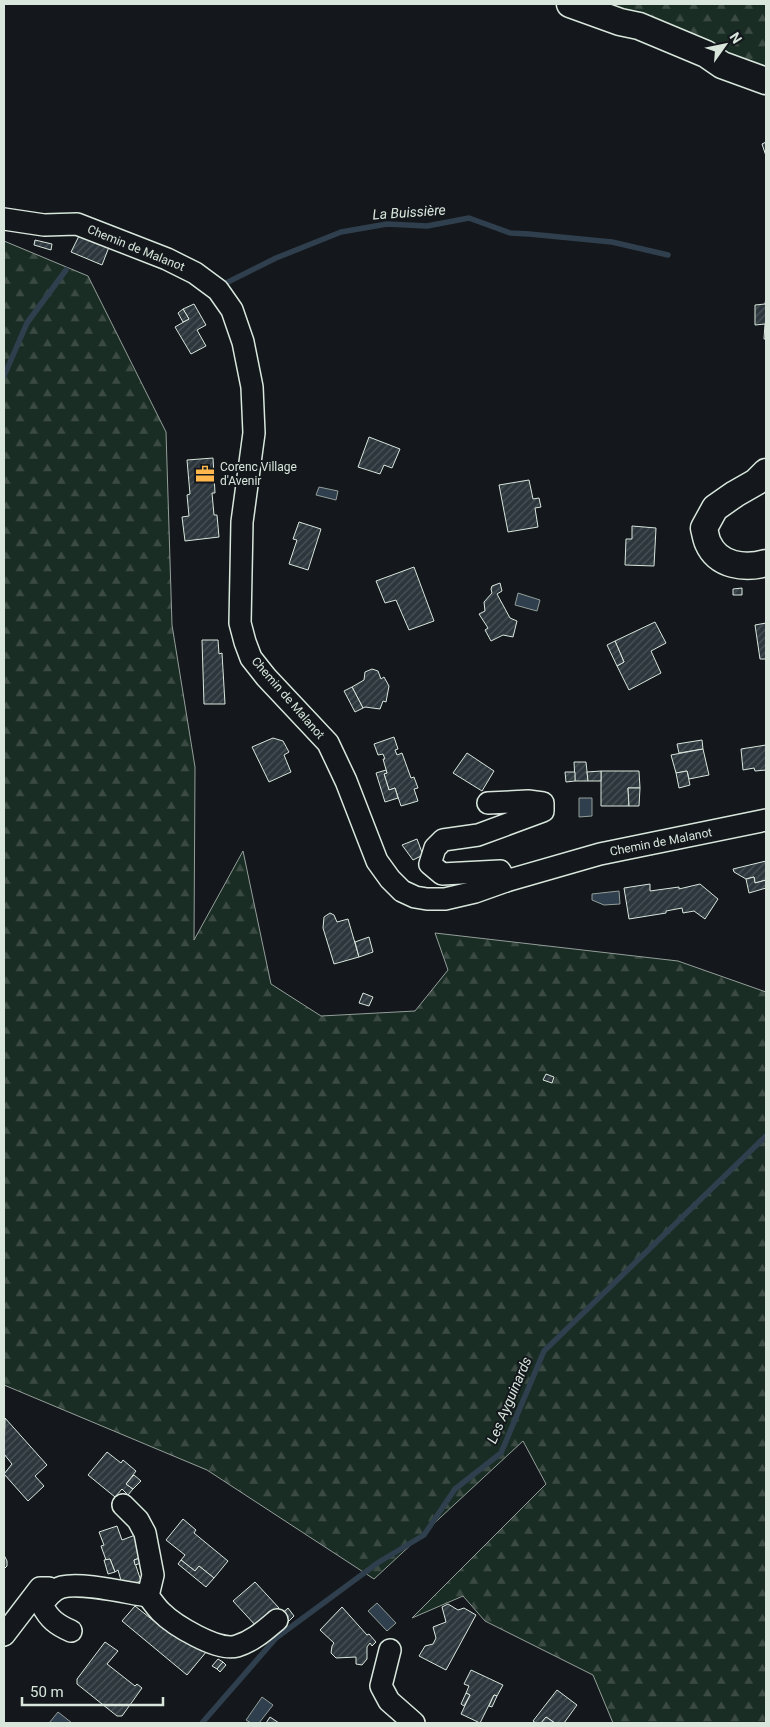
<svg xmlns="http://www.w3.org/2000/svg" width="770" height="1727" viewBox="0 0 770 1727" font-family="Roboto,sans-serif">
<style>
.forest{fill:url(#forest-firs);stroke:#939e99}
.water{fill:#2f3f4d;stroke:#939e99}
.lines{fill:none;stroke-linecap:round;stroke-linejoin:round}
.stream{stroke:#2f3f4d;stroke-width:5.5}
.building{fill:url(#building-hatch);stroke:#d8e6dc}
.minor-casing{stroke:#d8e6dc;stroke-width:24}
.major-casing{stroke:#d8e6dc;stroke-width:29}
.minor{stroke:#14181c;stroke-width:21}
.major{stroke:#14181c;stroke-width:26}
.labels{text-anchor:middle;dominant-baseline:central;stroke-width:4;stroke-linejoin:round;paint-order:stroke}
.street-label{font-size:12px;fill:#d8e6dc;stroke:#14181c}
.poi-label{font-size:12px;fill:#d8e6dc;stroke:#14181c;text-anchor:start}
.water-label{font-size:14px;font-style:italic;fill:#d8e6dc;stroke:#14181c}
</style>
<defs>
<pattern id="forest-firs" width="22" height="20" patternUnits="userSpaceOnUse" patternTransform="scale(1.25)"><rect width="22" height="20" fill="#1a2d24"/><path d="M5 1l3.5 6h-7zM16 11l3.5 6h-7z" fill="#3b4b43"/></pattern>
<pattern id="building-hatch" width="6" height="6" patternUnits="userSpaceOnUse" patternTransform="scale(1.25)"><rect width="6" height="6" fill="#2c363c"/><path d="M-1 1l2-2M0 6l6-6M5 7l2-2" fill="none" stroke="#4a5358"/></pattern>
</defs>
<rect width="100%" height="100%" fill="#14181c"/>
<g class="forest">
<polygon points="611,4 766,4 766,72"/>
<polygon points="4,241 88,276 166,432 172,625 195,767 194,940 243,851 271,984 321,1016 415,1011 448,970 435,933 678,961 766,992 766,1723 613,1723 593,1675 485,1621 463,1596 412,1618 546,1484 523,1441 374,1579 207,1470 4,1385"/>
</g>
<g class="water">
<polygon points="319,487 338,491 336,500 316,495"/>
<polygon points="518,593 540,600 537,611 515,605"/>
<polygon points="579,798 592,798 592,816 579,817"/>
<polygon points="619,891 620,904 604,905 592,900 592,894"/>
<polygon points="377,1603 396,1623 387,1631 368,1611"/>
<polygon points="262,1697 273,1705 259,1723 251,1723 246,1720"/>
<polygon points="58,1712 72,1723 49,1723"/>
</g>
<g class="lines">
<g class="stream">
<polyline points="220,286 276,258 341,232 387,224 427,226 469,218 510,233 529,234 612,242 668,255"/>
<polyline points="4,376 27,323 66,270"/>
<polyline points="202,1723 276,1638 379,1562 424,1535 455,1489 501,1453 544,1351 766,1136"/>
</g>
</g>
<g class="building">
<polygon points="766,142 766,156 762,144"/>
<polygon points="79,236 109,247 102,265 71,252"/>
<polygon points="35,240 52,244 51,250 34,245"/>
<polygon points="766,298 766,342 766,339 764,339 765,324 755,325 755,305 765,304"/>
<polygon points="194,304 206,325 197,330 206,346 191,354 175,327 189,319 183,309"/>
<polygon points="183,309 189,319 183,322 178,313"/>
<polygon points="369,437 400,449 392,468 384,465 380,474 358,467"/>
<polygon points="213,458 215,493 212,493 214,515 217,515 219,537 185,541 182,517 189,516 187,495 190,494 187,460"/>
<polygon points="529,480 533,499 539,498 541,507 535,508 538,527 508,532 499,485"/>
<polygon points="299,522 321,529 308,570 289,564 297,540 293,539"/>
<polygon points="632,526 656,528 654,566 625,565 626,539 632,539"/>
<polygon points="414,567 434,621 409,630 396,600 385,603 376,581"/>
<polygon points="500,583 502,591 497,594 510,618 517,621 513,637 503,635 491,641 485,630 488,628 479,614 485,611 484,602 492,593 491,589 492,586"/>
<polygon points="742,588 742,595 733,595 733,589"/>
<polygon points="655,622 666,643 651,651 661,673 629,690 617,666 624,662 615,641"/>
<polygon points="766,623 766,659 760,659 755,625"/>
<polygon points="202,640 218,640 219,654 222,653 225,704 204,704"/>
<polygon points="615,641 624,662 617,666 607,645"/>
<polygon points="372,669 378,671 381,679 384,677 389,686 386,702 383,701 380,709 365,707 363,708 352,687 364,680 365,672"/>
<polygon points="352,687 363,708 355,712 344,691"/>
<polygon points="394,737 398,749 395,750 397,755 402,753 411,778 414,777 418,788 414,789 418,801 401,806 395,788 389,790 384,774 387,773 383,759 385,759 383,754 378,755 374,744"/>
<polygon points="273,738 283,741 289,752 284,755 291,772 269,782 252,747"/>
<polygon points="702,740 703,749 679,753 677,744"/>
<polygon points="766,745 766,770 755,771 754,768 743,770 741,749"/>
<polygon points="703,749 709,775 689,779 687,771 676,773 671,755"/>
<polygon points="467,753 494,771 482,791 453,773"/>
<polygon points="574,762 586,762 588,781 575,781"/>
<polygon points="386,770 387,773 384,774 389,790 395,788 398,798 385,802 376,773"/>
<polygon points="601,771 639,771 640,788 628,788 629,806 601,806"/>
<polygon points="601,771 601,781 588,781 587,772"/>
<polygon points="687,771 690,785 679,788 676,773"/>
<polygon points="565,772 575,772 575,781 566,782"/>
<polygon points="628,788 640,788 639,806 629,806"/>
<polygon points="417,839 423,855 413,860 402,845"/>
<polygon points="766,861 766,880 755,883 754,877 746,879 734,872 733,869"/>
<polygon points="754,877 755,883 766,880 766,888 749,893 746,879"/>
<polygon points="650,884 650,891 679,887 679,889 700,884 718,899 705,919 694,911 683,913 682,908 666,911 666,913 629,919 624,888"/>
<polygon points="330,913 334,915 337,922 348,919 359,957 334,964 323,928 324,917"/>
<polygon points="369,937 373,952 359,957 355,942"/>
<polygon points="363,993 373,997 369,1006 359,1003"/>
<polygon points="546,1074 554,1077 552,1083 543,1080"/>
<polygon points="5,1418 47,1465 35,1476 44,1486 28,1501 4,1474 12,1464 4,1454"/>
<polygon points="107,1452 121,1463 123,1460 136,1471 126,1484 133,1489 128,1495 122,1489 115,1497 88,1475"/>
<polygon points="134,1475 141,1481 133,1489 126,1484"/>
<polygon points="183,1519 196,1530 194,1533 228,1561 214,1578 199,1566 195,1571 181,1560 185,1555 166,1540"/>
<polygon points="117,1526 122,1540 138,1534 146,1556 134,1560 141,1581 133,1584 122,1584 118,1570 115,1572 110,1559 106,1560 101,1546 104,1545 99,1532"/>
<polygon points="4,1555 7,1561 7,1566 4,1569"/>
<polygon points="146,1556 147,1561 135,1565 134,1560"/>
<polygon points="110,1559 115,1572 108,1574 104,1560"/>
<polygon points="181,1560 195,1571 199,1566 214,1578 206,1587 178,1564"/>
<polygon points="255,1582 279,1608 257,1627 233,1601"/>
<polygon points="448,1604 458,1610 464,1608 476,1615 446,1670 419,1656 425,1646 433,1644 436,1638 433,1627 446,1622 442,1607"/>
<polygon points="135,1606 164,1629 167,1626 207,1651 187,1675 122,1621"/>
<polygon points="342,1607 367,1635 369,1634 376,1642 372,1646 370,1643 367,1647 367,1659 362,1665 356,1664 356,1657 336,1658 331,1653 332,1646 334,1643 320,1630"/>
<polygon points="288,1608 294,1616 283,1627 276,1619"/>
<polygon points="105,1642 118,1651 107,1664 135,1686 137,1684 142,1688 122,1716 117,1716 77,1684 77,1679"/>
<polygon points="218,1659 223,1662 217,1669 212,1666"/>
<polygon points="223,1662 226,1665 220,1672 217,1669"/>
<polygon points="471,1670 503,1685 497,1696 494,1695 480,1723 461,1714 470,1695 466,1693 469,1686 464,1684"/>
<polygon points="557,1690 577,1705 564,1723 555,1723 546,1717 541,1723 536,1723 533,1721"/>
<polygon points="466,1693 470,1695 464,1706 461,1704"/>
<polygon points="494,1695 497,1696 492,1707 489,1706"/>
<polygon points="270,1717 279,1723 266,1723"/>
<polygon points="546,1717 555,1723 541,1723"/>
</g>
<g class="lines">
<g class="minor-casing">
<g id="minor">
<polyline points="4,219 44,225 77,224 167,259 195,273 218,290 232,310 243,342 252,387 254,433 242,522 240,623 245,642 251,658 266,677 328,743 346,781 377,861 390,879 402,891 415,897 427,899 445,899 475,892 506,881 600,854 766,820"/>
<polyline points="488,803 528,801 543,803 543,811 478,835 443,840 435,848 430,864 442,874 500,871 506,881"/>
<path d="M123 1505 138 1520 145 1533 153 1575 148 1596C152 1601 156 1607 161 1612 174 1625 218 1652 237 1646 253 1641 264 1631 277 1620"/>
<path d="M71 1631C57 1625 49 1619 42 1605 46 1598 54 1589 62 1587 82 1582 127 1593 148 1596"/>
<polyline points="4,1635 40,1588 49,1588"/>
<polyline points="390,1650 381,1686 389,1701 414,1723"/>
</g>
</g>
<g class="major-casing">
<g id="major">
<polyline points="570,4 620,22 639,26 706,54 722,65 766,81"/>
<path d="M766 472 756 482 735 494 715 508 704 528C705 532 706 539 708 543 718 566 745 569 766 563"/>
</g>
</g>
<use href="#minor" class="minor"/>
<use href="#major" class="major"/>
</g>
<defs>
<g id="office-bare" transform="scale(1.5)"><path d="M-6-3h4V-5.5h4V-3h4V5H-6ZM-1-4.5V-3h2v-1.5ZM-6 0V1H6V0Z" fill="#ffb74d" stroke="#14181c" stroke-width="2.5" paint-order="stroke"/></g>
</defs>
<g fill-rule="evenodd">
<use href="#office-bare" x="205" y="474"/>
</g>
<g class="labels">
<g class="street-label">
<text transform="translate(136 248) rotate(22)">Chemin de Malanot</text>
<text transform="translate(288 698) rotate(49)">Chemin de Malanot</text>
<text transform="translate(661 842) rotate(-11)">Chemin de Malanot</text>
</g>
<g class="poi-label">
<text x="220" y="467">Corenc Village<tspan x="220" dy="14">d'Avenir</tspan></text>
</g>
<g class="water-label">
<text transform="translate(409 212) rotate(-4)">La Buissière</text>
<text transform="translate(509 1400) rotate(-67)">Les Ayguinards</text>
</g>
</g>
<rect width="770" height="1727" fill="none" stroke="#d8e6dc" stroke-width="10"/>
<g transform="translate(725 45) rotate(57)" stroke="#14181c" stroke-width="4" paint-order="stroke">
<path d="M0-4L9 19L0 12L-9 19Z" fill="#d8e6dc"/>
<text y="-8" font-size="14" font-weight="bold" text-anchor="middle" fill="#d8e6dc">N</text>
</g>
<path d="M22 1697v8h141v-8" fill="none" stroke="#d8e6dc" stroke-width="2.5"/>
<text x="30" y="1697" font-size="15" fill="#d8e6dc" stroke="#14181c" stroke-width="4" paint-order="stroke">50 m</text>
</svg>
